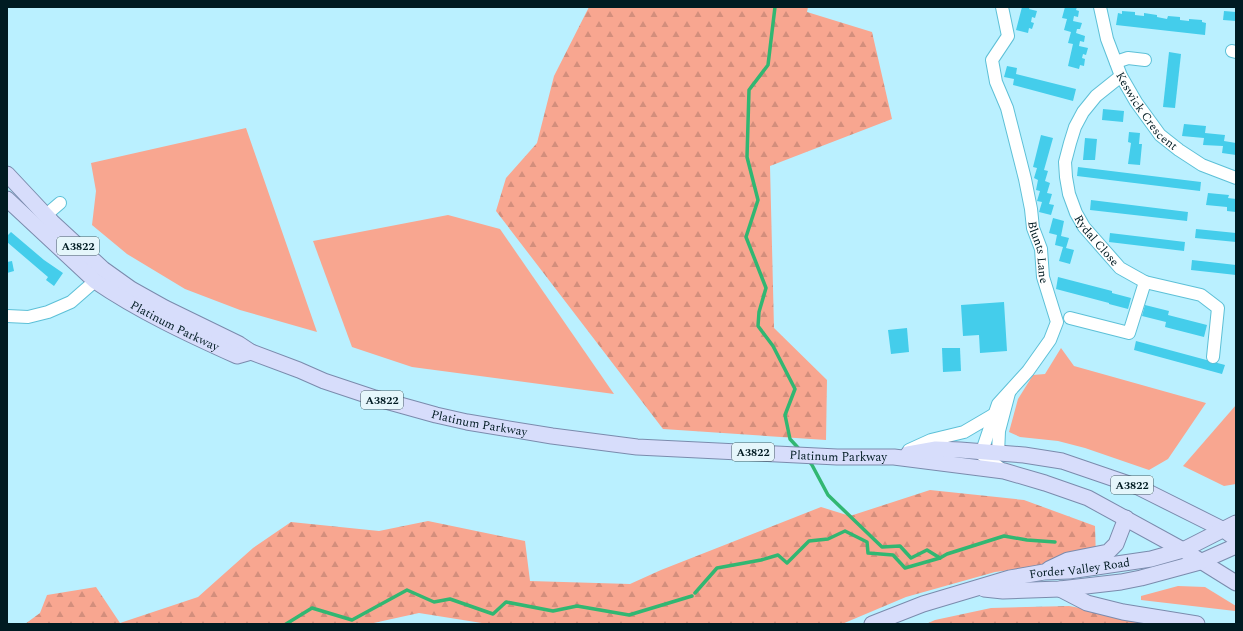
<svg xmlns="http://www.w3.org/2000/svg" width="1243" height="631" viewBox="0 0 1243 631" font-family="Spectral,serif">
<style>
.green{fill:#f8a690}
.forest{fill:url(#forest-firs)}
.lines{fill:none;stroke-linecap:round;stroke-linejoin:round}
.stream{stroke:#31b772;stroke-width:3.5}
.building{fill:#44cdeb}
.minor-casing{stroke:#5dc0d7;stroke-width:14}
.major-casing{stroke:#7b8bad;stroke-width:17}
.minor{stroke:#fff;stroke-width:12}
.major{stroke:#d7ddfb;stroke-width:15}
.labels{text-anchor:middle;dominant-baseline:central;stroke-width:3;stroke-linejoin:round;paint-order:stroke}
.shield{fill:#e5f6fb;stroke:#455d63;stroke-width:1}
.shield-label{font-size:11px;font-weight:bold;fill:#001b22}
.street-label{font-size:12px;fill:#001b22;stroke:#e5f6fb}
</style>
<defs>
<pattern id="forest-firs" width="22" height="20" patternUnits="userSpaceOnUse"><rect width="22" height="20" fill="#f8a690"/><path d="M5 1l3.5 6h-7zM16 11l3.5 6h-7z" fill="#d38e7c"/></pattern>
</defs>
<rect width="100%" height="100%" fill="#baf0ff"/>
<g class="green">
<polygon points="246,128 317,332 240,310 185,289 127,254 92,225 96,191 91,163"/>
<polygon points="448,215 500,229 614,394 412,367 352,347 313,241"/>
<polygon points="1061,348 1074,366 1206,403 1168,459 1149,470 1085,448 1058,441 1020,437 1009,432 1018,399 1033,375 1045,374"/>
<polygon points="1236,405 1236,484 1224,486 1183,466"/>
<polygon points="1178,586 1205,587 1236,606 1235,611 1141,600 1141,596"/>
</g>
<g class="forest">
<polygon points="589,7 808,7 807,12 872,32 892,119 770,166 774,328 827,380 826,440 663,429 496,211 506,178 537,143 554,76"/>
<polygon points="930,490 1024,500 1095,526 1096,559 995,572 906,597 842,624 488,624 419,613 369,624 25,624 40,613 47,595 96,587 120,623 198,597 253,548 291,522 379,531 428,521 525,541 530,581 630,584 661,570 821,507 850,516"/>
<polygon points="1069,606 1167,624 926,624 935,620 991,608"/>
</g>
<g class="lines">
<g class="stream">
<polyline points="775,7 768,65 749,90 747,157 758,200 746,237 766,288 759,312 758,326 773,346 795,389 785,415 790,439 801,451"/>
<polyline points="808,460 812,465 828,495 882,547 900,546 911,558 927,550 940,558"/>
<polyline points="695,593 717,568 761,560 778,555 787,563 809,541 828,539 845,531 867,542 868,553 893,555 905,568 940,558 947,554 1004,536 1027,540 1055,542"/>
<polyline points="286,624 312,608 352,620 407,590 434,602 450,599 493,614 506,602 553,611 577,606 629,615 692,596"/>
</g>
</g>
<g class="building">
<polygon points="1022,7 1030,7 1029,9 1037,11 1035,18 1032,17 1031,22 1034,23 1032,29 1029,28 1028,33 1016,30"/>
<polygon points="1065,7 1077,7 1076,10 1079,11 1078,17 1074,16 1073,21 1082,23 1080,29 1077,29 1076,33 1085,36 1084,42 1080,41 1079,46 1088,48 1086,55 1083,54 1082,58 1085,59 1084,66 1080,65 1079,69 1068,66 1073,44 1068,43 1071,32 1064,30 1067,19 1062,18"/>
<polygon points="1122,11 1135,12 1135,15 1144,16 1144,13 1157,15 1157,17 1167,19 1168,16 1180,17 1180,20 1189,21 1189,19 1202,20 1202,22 1206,23 1205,35 1116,25 1118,13 1122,14"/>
<polygon points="1224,11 1236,12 1236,21 1223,20"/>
<polygon points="1169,52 1181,54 1175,108 1163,107"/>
<polygon points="1007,66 1017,68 1016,74 1076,89 1073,101 1013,85 1014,79 1004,77"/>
<polygon points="1103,109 1124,111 1123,122 1102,120"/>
<polygon points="1184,124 1206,126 1205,133 1225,135 1224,141 1236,143 1236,155 1222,153 1223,146 1203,145 1204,138 1182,136"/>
<polygon points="1129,132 1140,133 1139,144 1142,144 1140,165 1128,164 1131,143 1128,142"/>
<polygon points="1041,135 1053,138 1044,170 1048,171 1045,181 1050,183 1047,193 1052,194 1049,204 1054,205 1051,215 1039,212 1042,202 1037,201 1040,191 1036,190 1038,180 1034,178 1037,168 1033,167"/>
<polygon points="1085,138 1097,139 1095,160 1083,160"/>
<polygon points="1078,167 1201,182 1200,191 1077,176"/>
<polygon points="1208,193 1229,195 1228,198 1236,199 1236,212 1227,211 1227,207 1206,205"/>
<polygon points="1091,200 1188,212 1187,221 1090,210"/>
<polygon points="1053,218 1064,221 1061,236 1069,238 1066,248 1074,250 1070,264 1059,261 1063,247 1055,245 1057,235 1049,233"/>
<polygon points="1196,229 1236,233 1236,242 1195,238"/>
<polygon points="11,232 44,260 63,273 54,286 46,280 48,277 7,242 7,236"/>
<polygon points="1110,233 1185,242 1184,251 1109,242"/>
<polygon points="1192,260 1236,265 1236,275 1191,270"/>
<polygon points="12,261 14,271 7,273 7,262"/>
<polygon points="1058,277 1112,291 1112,293 1131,298 1128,309 1109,304 1109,303 1056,289"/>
<polygon points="1004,302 1007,351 980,353 979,335 963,336 961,305"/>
<polygon points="1145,305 1169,311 1168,315 1207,325 1204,337 1165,327 1166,322 1142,316"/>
<polygon points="907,328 909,352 891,354 888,330"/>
<polygon points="1136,341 1225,365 1222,374 1134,350"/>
<polygon points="942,348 960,348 961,371 943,372"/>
</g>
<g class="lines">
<g class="minor-casing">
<g id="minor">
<path id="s1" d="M1002 7 1008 36 992 60 996 82 1007 108 1025 179 1031 209 1033 228 1041 249 1043 277 1057 322 1050 340 1028 371 998 404 981 454 1004 471"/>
<path id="s2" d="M1100 7 1107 39 1121 76 1136 102 1160 135 1179 150 1202 165 1236 178"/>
<polyline points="1232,51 1236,52"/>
<polyline points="1116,62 1128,58 1145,60"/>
<path id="s3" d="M1121 76 1096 96 1083 112 1075 127 1070 143 1065 162 1066 177 1069 194 1076 213 1084 227 1120 268 1145 282 1201 295 1218 308 1213 357"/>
<polyline points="46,215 60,203"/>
<polyline points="7,316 28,317 48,312 71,302 95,281"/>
<polyline points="1070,318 1129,333 1145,282"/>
<polyline points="909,450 931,440 964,432 993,415"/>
<polyline points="998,454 999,431 1009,393"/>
</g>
</g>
<g class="major-casing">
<g id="major">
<path id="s4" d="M7 174 52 222 103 269 131 289 165 308 239 344 251 352 299 370 324 381 375 398 436 415 467 422 552 436 637 447 837 457H894L1004 471 1045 483 1088 498 1183 550 1236 583"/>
<path id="s5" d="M7 199 95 281C139 311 188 334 237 356L251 352"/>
<polyline points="908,454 936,449 960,450 1024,455 1062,461 1138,487 1224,530 1236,539"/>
<polyline points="1049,569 1068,560 1108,552 1116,544 1126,518"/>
<polyline points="984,589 1003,591 1060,589 1121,582 1141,578 1200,562 1236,546"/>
<polyline points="1060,589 1087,603 1123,612 1197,624"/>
<path id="s6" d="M872 624 923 604 1010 578 1044 572 1069 571 1151 559 1183 550 1236 523"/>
</g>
</g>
<use href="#minor" class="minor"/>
<use href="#major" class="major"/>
</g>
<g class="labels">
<g class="shield">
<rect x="57" y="237" width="42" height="18" rx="3"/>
<rect x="361" y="391" width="42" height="18" rx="3"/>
<rect x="732" y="443" width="42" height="18" rx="3"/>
<rect x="1111" y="476" width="42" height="18" rx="3"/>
</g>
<g class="shield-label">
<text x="78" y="246">A3822</text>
<text x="382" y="400">A3822</text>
<text x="753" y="452">A3822</text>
<text x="1132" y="485">A3822</text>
</g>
<g class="street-label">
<text stroke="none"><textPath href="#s2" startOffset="116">Keswick Crescent</textPath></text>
<text stroke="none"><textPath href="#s3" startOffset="193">Rydal Close</textPath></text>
<text stroke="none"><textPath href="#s1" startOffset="257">Blunts Lane</textPath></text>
<text stroke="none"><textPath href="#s5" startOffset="212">Platinum Parkway</textPath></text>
<text stroke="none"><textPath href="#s4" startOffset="545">Platinum Parkway</textPath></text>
<text stroke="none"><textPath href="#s4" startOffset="906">Platinum Parkway</textPath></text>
<text stroke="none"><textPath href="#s6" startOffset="216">Forder Valley Road</textPath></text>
</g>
</g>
<rect width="1243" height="631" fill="none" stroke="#001b22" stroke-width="16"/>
</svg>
